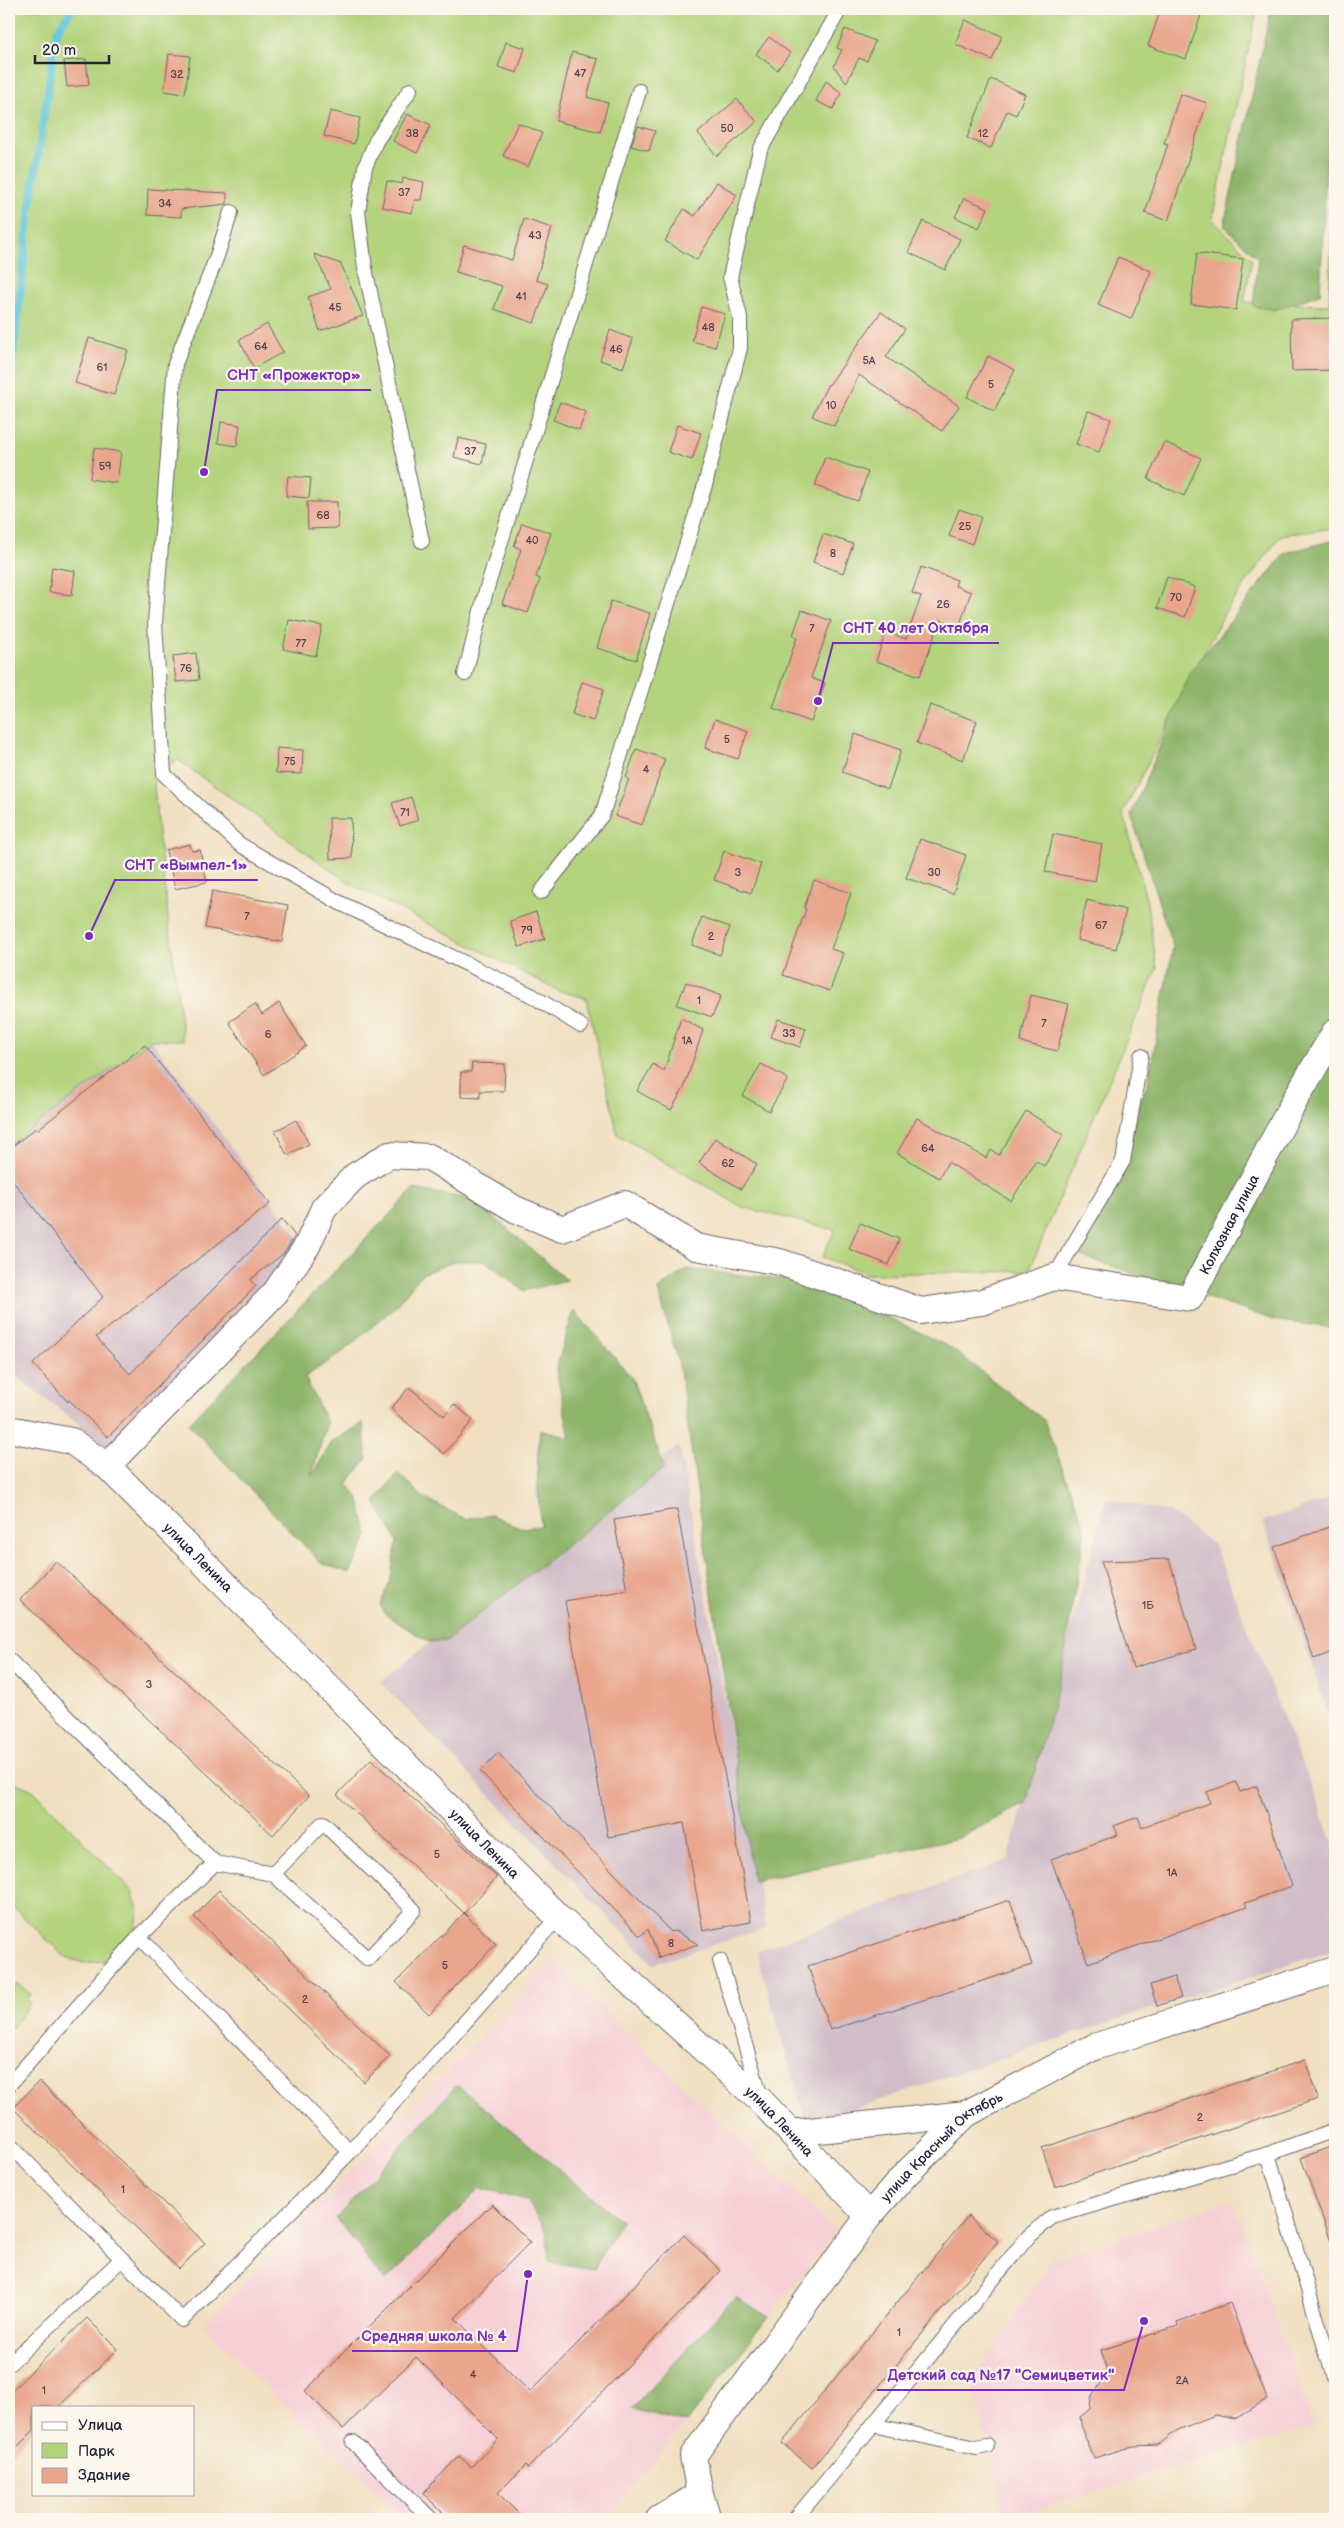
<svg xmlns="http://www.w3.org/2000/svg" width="1344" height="2528" viewBox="0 0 1344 2528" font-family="'Balsamiq Sans',sans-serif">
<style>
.built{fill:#f6cfd5}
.industrial{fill:#d1bdc8}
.green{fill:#b3d37b;stroke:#6a7a5b}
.forest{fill:#8eb56b;stroke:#586c53}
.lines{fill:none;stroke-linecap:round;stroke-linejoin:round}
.stream{stroke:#5cc5d7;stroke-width:8}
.building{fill:#e9a68d}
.lane-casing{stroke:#6a646a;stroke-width:16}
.street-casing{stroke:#6a646a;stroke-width:28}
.lane{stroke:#fff;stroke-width:14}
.street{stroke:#fff;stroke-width:26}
.labels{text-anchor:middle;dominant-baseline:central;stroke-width:4.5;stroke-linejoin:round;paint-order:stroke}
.number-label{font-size:11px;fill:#544350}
.street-label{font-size:14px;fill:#22223b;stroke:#fbf7ec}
.leader{fill:none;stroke:#7b2cbf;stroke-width:2}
.callout-dot{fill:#7b2cbf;stroke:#fbf7ec;stroke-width:2}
.callout-label{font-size:15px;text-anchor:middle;font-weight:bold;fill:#7b2cbf;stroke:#fbf7ec;stroke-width:4.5;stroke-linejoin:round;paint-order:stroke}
</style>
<rect width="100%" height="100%" fill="#fbf7ec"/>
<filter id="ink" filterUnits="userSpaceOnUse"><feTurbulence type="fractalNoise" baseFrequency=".02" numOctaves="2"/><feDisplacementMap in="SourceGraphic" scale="10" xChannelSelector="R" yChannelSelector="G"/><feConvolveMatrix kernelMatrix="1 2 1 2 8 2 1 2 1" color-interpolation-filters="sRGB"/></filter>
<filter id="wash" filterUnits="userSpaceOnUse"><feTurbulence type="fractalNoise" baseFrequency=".0096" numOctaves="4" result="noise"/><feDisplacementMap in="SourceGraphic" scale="20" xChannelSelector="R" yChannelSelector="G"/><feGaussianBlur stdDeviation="1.12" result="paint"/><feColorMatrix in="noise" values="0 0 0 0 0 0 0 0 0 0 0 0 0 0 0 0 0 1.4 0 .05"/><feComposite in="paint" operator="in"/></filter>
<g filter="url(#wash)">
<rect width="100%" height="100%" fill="#f0dfc0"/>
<g class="built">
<polygon points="553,1962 836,2231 686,2423 605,2519 404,2519 203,2326"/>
<polygon points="1232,2200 1315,2426 1005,2519 972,2381 1051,2260"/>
</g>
<g class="industrial">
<polygon points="151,1040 302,1242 108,1446 9,1371 9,1145"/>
<polygon points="679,1446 766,1928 653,1964 380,1682"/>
<polygon points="1335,1497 1335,1735 1263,1521"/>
<polygon points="1106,1499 1170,1512 1214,1545 1335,1846 1335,1950 1085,2030 807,2125 756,1951 1008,1860"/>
</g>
<g class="green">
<polygon points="9,9 1257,9 1212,219 1252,259 1244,302 1329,305 1335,159 1335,528 1281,535 1225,612 1123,812 1147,902 1157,968 1029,1271 868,1274 822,1257 835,1230 742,1207 618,1135 586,998 559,991 349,883 178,760 153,772 158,833 183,1040 151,1040 9,1145"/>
<polygon points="9,1780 33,1790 132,1891 138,1909 136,1930 104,1961 84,1963 66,1958 9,1903"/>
<polygon points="17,1984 31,1994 26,2000 30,2003 12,2028 9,2026 9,1988 12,1990"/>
</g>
<g class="forest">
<polygon points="1271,9 1335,9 1335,154 1327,152 1320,294 1274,310 1253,306 1258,258 1224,226"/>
<polygon points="1335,540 1335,1328 1277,1321 1081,1256 1148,1082 1173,947 1131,815 1191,671 1285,553"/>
<polygon points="414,1189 474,1200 567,1280 524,1291 485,1261 456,1261 422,1274 394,1308 344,1351 305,1377 327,1423 311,1477 332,1442 363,1423 367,1459 347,1484 358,1497 368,1536 350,1573 322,1564 188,1424"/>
<polygon points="686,1269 818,1283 951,1348 1044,1420 1085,1528 1061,1676 1026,1803 959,1838 753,1881 679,1364 658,1290"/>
<path d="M574 1310 632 1378 664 1468 446 1641 429 1642 386 1615 380 1605 390 1582 397 1541 375 1502 398 1473 423 1497 465 1519 491 1515 520 1528 541 1526C537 1491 536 1464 540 1429L570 1438 556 1369Z"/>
<polygon points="457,2085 621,2221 594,2269 549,2262 547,2234 527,2200 481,2188 385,2281 336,2218"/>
<polygon points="735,2297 769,2316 686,2423 632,2409"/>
</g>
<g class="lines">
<polyline class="stream" points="9,393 30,208 57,31 72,9"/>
</g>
<g id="blocks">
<g class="building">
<polygon points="1161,9 1203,9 1186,59 1148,46"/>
<polygon points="965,20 1002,36 992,60 955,44"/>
<polygon points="845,29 875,41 867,61 859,58 846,83 834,66 842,50 837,48"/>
<polygon points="769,37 790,53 777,70 756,54"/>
<polygon points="506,42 525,48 517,73 498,67"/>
<polygon points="572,52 598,59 587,97 608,103 600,132 556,121"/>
<polygon points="169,54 190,56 185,94 164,91"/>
<polygon points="86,59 89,85 67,87 64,61"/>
<polygon points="991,79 1025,94 1016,115 1007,111 991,148 967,138"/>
<polygon points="826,81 842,93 833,109 816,101"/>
<polygon points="1180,94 1207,103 1168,221 1145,213 1168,144 1164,143"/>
<polygon points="737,99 757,122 717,156 698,133"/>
<polygon points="330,111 360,118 354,144 324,136"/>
<polygon points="407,114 431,125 417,153 393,141"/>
<polygon points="518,123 542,133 528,167 503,156"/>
<polygon points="638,126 655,131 649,151 631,146"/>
<polygon points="403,178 424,182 421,200 415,200 412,213 382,207 387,181 402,184"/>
<polygon points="717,182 737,195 697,260 665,241 684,209 695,216"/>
<polygon points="148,189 227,193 227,204 181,209 181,217 147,215"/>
<polygon points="964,198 988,208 979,228 955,217"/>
<polygon points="524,219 552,228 536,280 548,284 534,323 494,309 502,286 456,272 464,245 512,260"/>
<polygon points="923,221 960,239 945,270 908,252"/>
<polygon points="1197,253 1243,259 1236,310 1191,304"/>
<polygon points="314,254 341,264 363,316 320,331 308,297 331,289"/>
<polygon points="1118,257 1151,271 1131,319 1098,305"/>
<polygon points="701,307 725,314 715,347 692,341"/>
<polygon points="881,312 905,329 886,357 959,406 942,431 859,375 834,426 812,416 828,384 829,385"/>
<polygon points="1335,318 1335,370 1292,371 1291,319"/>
<polygon points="267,324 283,352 254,368 239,340"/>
<polygon points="610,330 633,339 623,368 600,360"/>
<polygon points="89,338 128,350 114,395 75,383"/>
<polygon points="988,356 1015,370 994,411 967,397"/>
<polygon points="560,402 586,412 579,430 553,420"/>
<polygon points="1088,411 1111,419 1099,452 1076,444"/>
<polygon points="221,422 240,425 237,446 218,443"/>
<polygon points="677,425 701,433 692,460 668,452"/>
<polygon points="458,438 486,444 482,464 454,457"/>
<polygon points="1164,442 1201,458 1184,496 1148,479"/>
<polygon points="94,448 121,452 117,483 90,479"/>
<polygon points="825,457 868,472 858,501 815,486"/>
<polygon points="288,476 311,478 309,498 286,496"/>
<polygon points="307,502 337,502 338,528 308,529"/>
<polygon points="959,509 981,517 972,544 949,536"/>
<polygon points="522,523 551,533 536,577 540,579 528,613 502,604 521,549 514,546"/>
<polygon points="823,534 853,544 843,573 813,562"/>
<polygon points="52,567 75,571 72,595 49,592"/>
<polygon points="921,567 957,580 955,586 971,592 959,627 940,620 920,676 876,661 886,632 906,639 921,596 912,593"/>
<polygon points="1167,577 1195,587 1185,617 1157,608"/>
<polygon points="611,601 650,613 636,660 597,648"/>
<polygon points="802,610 831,621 811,678 825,683 811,722 773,708 797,637 793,635"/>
<polygon points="289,620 322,626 316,656 283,649"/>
<polygon points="196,653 199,680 176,682 173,656"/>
<polygon points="582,682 604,689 593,721 572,714"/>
<polygon points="930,705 977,721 963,760 917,743"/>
<polygon points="715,719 748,731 738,759 705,748"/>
<polygon points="855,734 901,750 888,789 842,772"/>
<polygon points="277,748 303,750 302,774 276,773"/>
<polygon points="636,749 665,759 642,825 615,816 629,779 626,778"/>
<polygon points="411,797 418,820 400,826 392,803"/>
<polygon points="329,818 351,818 352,858 330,859"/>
<polygon points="1053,834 1102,844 1095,881 1045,872"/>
<polygon points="920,839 966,855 953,894 906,878"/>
<polygon points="190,844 192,851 200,850 207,882 175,889 166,850"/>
<polygon points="724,851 761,864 751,893 714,880"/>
<polygon points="814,880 851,893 831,949 843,953 830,991 783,975 806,909 804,908"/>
<polygon points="212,891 288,905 282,942 205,928"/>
<polygon points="1087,900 1126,910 1116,949 1077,940"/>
<polygon points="536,912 545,939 519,947 510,921"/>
<polygon points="702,917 730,927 720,955 692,945"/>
<polygon points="686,982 721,996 712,1017 677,1005"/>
<polygon points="1031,995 1069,1004 1057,1051 1020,1042"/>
<polygon points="279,1003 306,1046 264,1075 229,1022 255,1004 262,1015"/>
<polygon points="681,1018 703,1030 684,1088 671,1110 637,1091 653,1064 664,1071"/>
<polygon points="778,1019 806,1028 800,1047 771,1037"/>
<polygon points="145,1045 270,1204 96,1337 130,1374 282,1219 295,1236 284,1253 250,1280 256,1286 108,1437 69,1400 68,1402 33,1364 103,1297 9,1176 9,1149 36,1128 37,1130"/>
<polygon points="472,1063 505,1064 504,1091 480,1091 480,1098 461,1097 461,1072 471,1072"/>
<polygon points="761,1064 788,1079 769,1111 743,1096"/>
<polygon points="1026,1111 1064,1135 1044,1166 1036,1161 1011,1201 948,1162 939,1178 897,1153 917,1118 986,1158 991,1150 999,1155"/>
<polygon points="296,1120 309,1144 287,1155 275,1131"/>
<polygon points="715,1138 757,1164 741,1189 699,1163"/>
<polygon points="860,1223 899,1239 889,1265 849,1249"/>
<polygon points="409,1387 444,1416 454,1404 473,1420 444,1454 391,1409"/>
<polygon points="677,1509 751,1922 703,1931 684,1823 608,1837 565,1601 627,1590 614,1520"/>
<polygon points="1335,1525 1335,1651 1314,1659 1274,1547"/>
<polygon points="1169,1559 1196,1649 1133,1668 1101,1561"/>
<polygon points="56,1561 309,1796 273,1835 20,1600"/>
<polygon points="498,1753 671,1932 675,1931 698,1944 659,1958 648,1929 640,1936 480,1771"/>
<polygon points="371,1759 497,1877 464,1913 337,1795"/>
<polygon points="1236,1782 1240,1792 1257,1786 1292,1886 1245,1903 1247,1907 1088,1963 1051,1859 1118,1835 1114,1826 1138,1817 1142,1827 1210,1803 1207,1792"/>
<polygon points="219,1890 390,2056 364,2082 194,1917"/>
<polygon points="1010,1900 1032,1965 830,2030 808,1966"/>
<polygon points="464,1913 496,1944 429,2014 396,1982"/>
<polygon points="1174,1977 1181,1998 1157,2006 1150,1985"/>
<polygon points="1305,2060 1318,2099 1055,2187 1042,2148"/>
<polygon points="39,2081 205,2243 179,2269 13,2108"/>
<polygon points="1335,2145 1335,2245 1333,2246 1301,2158"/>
<polygon points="492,2204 530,2242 455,2318 530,2392 684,2235 721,2271 528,2468 526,2465 498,2493 524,2519 449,2519 423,2493 459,2456 471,2467 498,2439 416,2357 343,2429 305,2391"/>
<polygon points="968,2216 998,2241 812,2468 782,2443"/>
<polygon points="1230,2303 1267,2399 1235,2419 1215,2415 1179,2429 1158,2445 1133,2446 1094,2458 1082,2430 1080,2417 1090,2409 1091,2398 1101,2383 1109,2377 1101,2350 1178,2326 1177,2322"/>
<polygon points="87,2318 118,2349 58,2407 34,2407 34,2430 9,2455 9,2393"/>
</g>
</g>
</g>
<g filter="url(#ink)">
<use href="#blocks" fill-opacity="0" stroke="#6a646a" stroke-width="1"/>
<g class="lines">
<g class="lane-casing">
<g id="lane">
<polyline points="410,90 376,141 365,167 358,212 365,268 422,541"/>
<polyline points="231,212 217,256 175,364 155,623 164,774 239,844 340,903 531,995 581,1026"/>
<polyline points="465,674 486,591 639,91"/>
<polyline points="541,892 602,815 705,485 740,348 740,317 730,277 760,150 840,9"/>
<polyline points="1054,1277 1123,1161 1141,1056"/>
<polyline points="9,1660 215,1863 139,1937 9,2085"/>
<polyline points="215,1863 273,1874 323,1823 414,1910 368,1959 273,1874"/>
<polyline points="139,1937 350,2152"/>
<polyline points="720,1961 760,2094"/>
<polyline points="9,2144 182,2320 350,2152 558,1917"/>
<polyline points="1268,2154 1335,2381"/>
<polyline points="9,2364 121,2260"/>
<polyline points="873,2425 976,2448 987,2446"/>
<polyline points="353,2442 431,2519"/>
<polyline points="795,2519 1028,2237 1052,2217 1268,2154 1335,2130"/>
</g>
</g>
<g class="street-casing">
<g id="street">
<path id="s1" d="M9 1429 71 1441 107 1466 558 1917 762 2102 869 2216"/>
<path id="s2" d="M107 1466 275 1293 307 1246 324 1208 355 1176 389 1155 429 1157 515 1209 562 1229 625 1204 696 1247 780 1262 921 1311 982 1302 1054 1277 1190 1298 1295 1100 1335 1032"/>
<polyline points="791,2133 966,2114"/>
<polyline points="659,2519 700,2494"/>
<path id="s3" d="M708 2519 700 2494 693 2456 869 2216 905 2175 966 2114 1094 2047 1335 1970"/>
</g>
</g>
<use href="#lane" class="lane"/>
<use href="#street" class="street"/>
</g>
</g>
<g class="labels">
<g class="number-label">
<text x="580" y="73">47</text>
<text x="177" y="74">32</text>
<text x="727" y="128">50</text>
<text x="412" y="133">38</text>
<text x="983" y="133">12</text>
<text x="404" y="192">37</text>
<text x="165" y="203">34</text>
<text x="535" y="235">43</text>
<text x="521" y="296">41</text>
<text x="335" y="307">45</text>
<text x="708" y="327">48</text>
<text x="261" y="346">64</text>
<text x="616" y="349">46</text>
<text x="869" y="360">5А</text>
<text x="102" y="367">61</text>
<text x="991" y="384">5</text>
<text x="831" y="405">10</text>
<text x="470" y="451">37</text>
<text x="105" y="466">59</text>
<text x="323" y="515">68</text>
<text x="965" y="526">25</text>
<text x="532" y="540">40</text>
<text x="833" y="553">8</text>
<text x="1176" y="597">70</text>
<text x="943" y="604">26</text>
<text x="812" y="628">7</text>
<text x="301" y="643">77</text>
<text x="186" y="668">76</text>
<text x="727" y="739">5</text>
<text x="290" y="761">75</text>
<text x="646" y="769">4</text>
<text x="405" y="812">71</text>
<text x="738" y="872">3</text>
<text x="934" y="872">30</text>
<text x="247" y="916">7</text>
<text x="1101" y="925">67</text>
<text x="527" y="930">79</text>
<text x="711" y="936">2</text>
<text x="699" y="1000">1</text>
<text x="1044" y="1023">7</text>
<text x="789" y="1033">33</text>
<text x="268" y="1034">6</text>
<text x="687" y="1040">1А</text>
<text x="928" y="1148">64</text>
<text x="728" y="1163">62</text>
<text x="1148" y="1605">1Б</text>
<text x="149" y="1684">3</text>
<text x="437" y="1854">5</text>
<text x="1172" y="1872">1А</text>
<text x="671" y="1943">8</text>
<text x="445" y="1965">5</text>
<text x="305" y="1999">2</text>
<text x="1200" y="2117">2</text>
<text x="123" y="2189">1</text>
<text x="899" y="2332">1</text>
<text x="473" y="2374">4</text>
<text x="1182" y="2380">2А</text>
<text x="44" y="2390">1</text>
</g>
<g class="street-label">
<text stroke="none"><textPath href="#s2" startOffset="1360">Колхозная улица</textPath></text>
<text stroke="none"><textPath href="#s1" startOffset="236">улица Ленина</textPath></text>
<text stroke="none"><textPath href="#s1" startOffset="641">улица Ленина</textPath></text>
<text stroke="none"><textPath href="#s1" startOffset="1046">улица Ленина</textPath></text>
<text stroke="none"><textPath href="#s3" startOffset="464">улица Красный Октябрь</textPath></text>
</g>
</g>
<path class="leader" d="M204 472L217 390H371M818 701L833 643H999M89 936L115 880H258M528 2274L517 2351H352M1144 2321L1124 2390H877"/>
<g class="callout-dot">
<circle cx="204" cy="472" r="5"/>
<circle cx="818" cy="701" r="5"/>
<circle cx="89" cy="936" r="5"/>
<circle cx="528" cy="2274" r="5"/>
<circle cx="1144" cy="2321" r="5"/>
</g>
<g class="callout-label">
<text x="294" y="380">СНТ «Прожектор»</text>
<text x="916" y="633">СНТ 40 лет Октября</text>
<text x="186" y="870">СНТ «Вымпел-1»</text>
<text x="434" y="2341">Средняя школа № 4</text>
<text x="1001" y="2380">Детский сад №17 "Семицветик"</text>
</g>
<rect width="1344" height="2528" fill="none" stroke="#fbf7ec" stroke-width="30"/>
<rect x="32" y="2406" width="162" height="90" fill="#fbf7ec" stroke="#a4a2a5"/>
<rect x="42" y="2422" width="25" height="8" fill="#ffffff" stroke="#a4a2a5"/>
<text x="78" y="2430" font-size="15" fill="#22223b">Улица</text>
<rect x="42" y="2443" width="25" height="15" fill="#b3d37b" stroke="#a4a2a5"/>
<text x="78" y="2456" font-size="15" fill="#22223b">Парк</text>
<rect x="42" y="2468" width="25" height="15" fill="#e9a68d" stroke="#a4a2a5"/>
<text x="78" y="2480" font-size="15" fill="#22223b">Здание</text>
<path d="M35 55v8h74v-8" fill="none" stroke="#22223b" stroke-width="2.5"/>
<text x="42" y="55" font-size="15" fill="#22223b" stroke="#fbf7ec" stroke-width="4" paint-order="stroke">20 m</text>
</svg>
